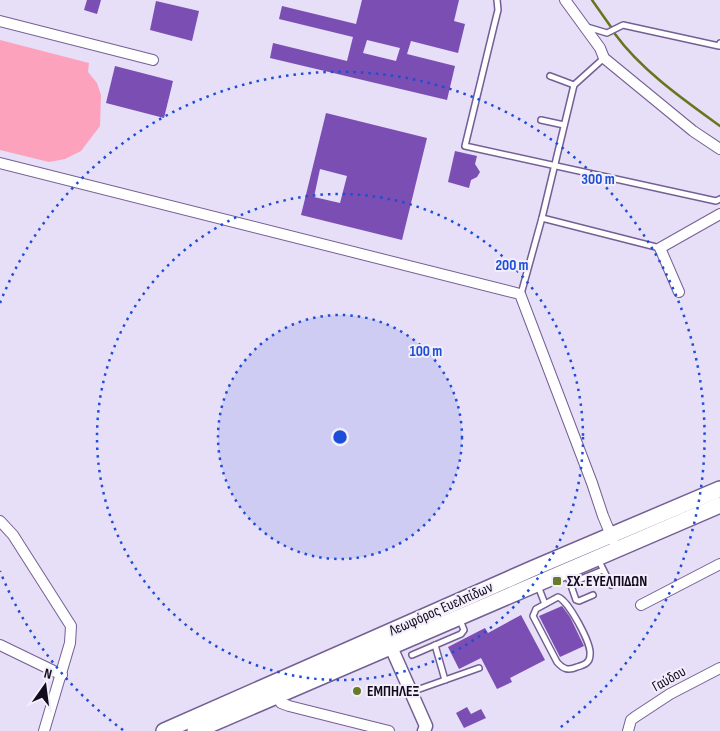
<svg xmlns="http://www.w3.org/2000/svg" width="720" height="731" viewBox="0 0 720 731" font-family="'Sofia Sans Condensed',sans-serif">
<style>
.green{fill:#fca2bc}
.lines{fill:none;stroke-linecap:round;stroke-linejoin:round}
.stream{stroke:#65761d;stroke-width:2.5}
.building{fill:#7a4eb3;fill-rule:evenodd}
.service-casing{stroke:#745f94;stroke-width:8}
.minor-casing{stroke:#745f94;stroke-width:12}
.tertiary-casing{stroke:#745f94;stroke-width:15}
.primary-casing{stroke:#745f94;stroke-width:18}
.service{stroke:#fff;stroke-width:5}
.minor{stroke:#fff;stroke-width:10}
.tertiary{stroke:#fff;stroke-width:12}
.primary{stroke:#fff;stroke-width:15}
.ring{fill:none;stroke:#1d4ed8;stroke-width:2.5;stroke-dasharray:2.5 5}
.poi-dot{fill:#667a29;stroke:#f2eefa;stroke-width:2}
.labels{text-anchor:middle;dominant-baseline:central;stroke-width:4;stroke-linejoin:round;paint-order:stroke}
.poi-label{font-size:15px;font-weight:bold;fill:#12091e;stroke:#f2eefa;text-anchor:start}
.street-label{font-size:15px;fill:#12091e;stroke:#f2eefa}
.centre{fill:#1d4ed8;stroke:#f2eefa;stroke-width:2.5}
.ring-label{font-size:15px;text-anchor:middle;font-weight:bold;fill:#1d4ed8;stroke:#f2eefa;stroke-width:4;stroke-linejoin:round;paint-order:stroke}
</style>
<rect width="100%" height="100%" fill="#e7def7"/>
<polygon class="green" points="0,40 89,63 88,72 97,83 101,95 100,126 81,151 65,159 49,162 0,150"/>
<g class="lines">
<g class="stream">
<polyline points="592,0 611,27"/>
<path d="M615 34C641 70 684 100 720 126"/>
</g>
</g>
<g class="building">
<polygon points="87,0 101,0 97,14 84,10"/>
<path d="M362 0H459L454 21 465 24 458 53 411 41 407 54 455 66 447 100 270 58 273 43 347 61 353 37 279 19 282 6 356 24ZM367 40 400 48 396 61 363 53Z"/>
<polygon points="156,1 199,11 192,41 150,30"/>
<polygon points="115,66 173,81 164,118 106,103"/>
<path d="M326 113 427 138 402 240 301 215ZM320 169 347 176 340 203 314 197Z"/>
<polygon points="455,151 477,156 475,164 480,172 477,177 471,180 469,188 448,182"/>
<polygon points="562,606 570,617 584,646 560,657 539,616"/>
<polygon points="521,615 545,660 510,678 512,682 497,689 481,658 459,669 448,647 485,628 488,633"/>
<polygon points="467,707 471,714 481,709 486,718 464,728 456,713"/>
</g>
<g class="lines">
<g class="service-casing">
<g id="service">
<polyline points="497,0 498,10 494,26 465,146 716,201 720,199"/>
<polyline points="587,27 607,33 623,25 719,46 720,43"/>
<polyline points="550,76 574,85"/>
<polyline points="541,120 564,125"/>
<polyline points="542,218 660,248"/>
<polyline points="521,294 542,218 574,85 604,58"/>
<polyline points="598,559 611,585"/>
<polyline points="567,574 576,600 579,601 593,595"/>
<polyline points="571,583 603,570"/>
<polyline points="538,586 545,604"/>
<path d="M558 597C568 600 592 644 590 655 590 663 584 665 577 667 568 671 563 669 557 662L533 616 536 609Z"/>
<polyline points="435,645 445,680"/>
<polyline points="412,655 461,634 464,630 460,620"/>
<polyline points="411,692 479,668"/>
</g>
</g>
<g class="minor-casing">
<g id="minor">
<polyline points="565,0 600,48 604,58 693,131 720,149"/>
<polyline points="0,21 153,60"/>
<polyline points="0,163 520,294 592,483 603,516 613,540"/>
<polyline points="679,292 660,248 720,214"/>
<polyline points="0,521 13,535 71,626 70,643 44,731"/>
<polyline points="641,605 720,564"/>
<polyline points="0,645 62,675"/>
<polyline points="277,696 281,703 289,706 389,731"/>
<polyline points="628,731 631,720 635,717 670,694 720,668"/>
</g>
</g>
<g class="tertiary-casing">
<polyline id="tertiary" points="391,647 426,726 424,731"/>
</g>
<g class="primary-casing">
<g id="primary">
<polyline points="164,731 534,568 720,489"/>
<polyline points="195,731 720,505"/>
</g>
</g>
<use href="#service" class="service"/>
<use href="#minor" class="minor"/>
<use href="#tertiary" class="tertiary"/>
<use href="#primary" class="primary"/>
</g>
<circle cx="340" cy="437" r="122" fill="#1d4ed8" fill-opacity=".12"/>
<g class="ring">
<circle cx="340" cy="437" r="122"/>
<circle cx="340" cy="437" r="243"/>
<path d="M123 730A365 365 0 0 1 0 571M0 303A365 365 0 1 1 557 730"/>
</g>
<g class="poi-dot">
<rect x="552" y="576" width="10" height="10" rx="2.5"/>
<circle cx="357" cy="691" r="5"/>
</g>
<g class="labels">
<g class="poi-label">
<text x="567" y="581">ΣΧ. ΕΥΕΛΠΙΔΩΝ</text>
<text x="367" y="691">ΕΜΠΗΛΕΞ</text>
</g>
<g class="street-label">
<text transform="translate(441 609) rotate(-24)">Λεωφόρος Ευελπίδων</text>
<text transform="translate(669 679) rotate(-29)">Γαύδου</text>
</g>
</g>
<circle cx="340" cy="437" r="8" class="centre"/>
<g class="ring-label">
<text x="598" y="184">300 m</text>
<text x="512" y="270">200 m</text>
<text x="426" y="356">100 m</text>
</g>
<g transform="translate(45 686) rotate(14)" stroke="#f2eefa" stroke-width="4" paint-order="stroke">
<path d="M0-4L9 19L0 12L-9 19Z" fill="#12091e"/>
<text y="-8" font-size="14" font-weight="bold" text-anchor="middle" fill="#12091e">N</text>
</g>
</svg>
